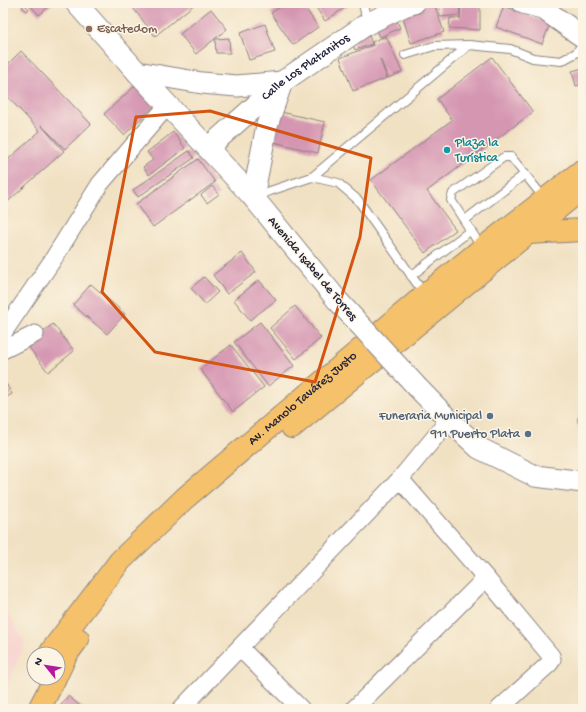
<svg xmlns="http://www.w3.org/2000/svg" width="586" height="712" viewBox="0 0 586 712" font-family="'Gochi Hand',sans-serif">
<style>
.built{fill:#f7d0cd}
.building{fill:#d596b2}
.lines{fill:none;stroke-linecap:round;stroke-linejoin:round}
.service-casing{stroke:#8a827f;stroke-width:10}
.minor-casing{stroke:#8a827f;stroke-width:19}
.tertiary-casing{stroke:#8a827f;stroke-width:23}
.primary-casing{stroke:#8a827f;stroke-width:24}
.service{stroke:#fff;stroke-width:8}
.minor{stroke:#fff;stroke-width:17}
.tertiary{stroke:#fff;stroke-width:21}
.primary{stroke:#f5c16b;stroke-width:22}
.tertiary-bridge-casing{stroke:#8a827f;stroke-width:23;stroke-linecap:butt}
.tertiary-bridge{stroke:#fff;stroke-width:21}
.marked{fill:none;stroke:#d45411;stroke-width:3;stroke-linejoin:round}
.education-dot{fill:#8d6e63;stroke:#fcf5e5;stroke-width:1.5}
.culture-dot{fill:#0f9aa8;stroke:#fcf5e5;stroke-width:1.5}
.service-dot{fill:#5c6f8a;stroke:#fcf5e5;stroke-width:1.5}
.labels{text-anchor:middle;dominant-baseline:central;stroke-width:3;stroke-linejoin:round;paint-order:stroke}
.education-label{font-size:13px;fill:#785e54;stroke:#fcf5e5;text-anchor:start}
.street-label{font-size:13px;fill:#22223b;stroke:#fcf5e5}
.culture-label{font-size:13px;fill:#0d838f;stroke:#fcf5e5;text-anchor:start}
.service-label{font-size:13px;fill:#4e5e75;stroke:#fcf5e5;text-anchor:end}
</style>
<rect width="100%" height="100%" fill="#fcf5e5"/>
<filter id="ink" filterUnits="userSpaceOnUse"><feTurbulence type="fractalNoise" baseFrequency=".025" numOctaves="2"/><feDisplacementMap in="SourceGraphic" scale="8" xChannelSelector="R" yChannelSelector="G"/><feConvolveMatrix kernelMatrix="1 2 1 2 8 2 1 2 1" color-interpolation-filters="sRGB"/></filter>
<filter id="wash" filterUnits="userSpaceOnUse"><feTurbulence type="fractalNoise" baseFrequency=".012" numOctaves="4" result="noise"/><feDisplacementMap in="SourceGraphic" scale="16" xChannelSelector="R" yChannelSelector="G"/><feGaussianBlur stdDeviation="0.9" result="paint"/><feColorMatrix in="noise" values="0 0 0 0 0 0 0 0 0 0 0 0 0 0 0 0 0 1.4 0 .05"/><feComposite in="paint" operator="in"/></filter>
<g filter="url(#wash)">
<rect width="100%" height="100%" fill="#f1e1c3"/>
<polygon class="built" points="3,607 25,643 3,695"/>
<g id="blocks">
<g class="building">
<polygon points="28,3 53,3 39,15"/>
<polygon points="129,3 196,3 155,36"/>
<polygon points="286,3 302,3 318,27 293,45 271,13"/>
<polygon points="313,3 352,3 325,21"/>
<polygon points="430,3 434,3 444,32 411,43 401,12"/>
<polygon points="439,3 459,3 460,15 440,17"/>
<polygon points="461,3 480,3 480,30 449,28 450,18 460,18 460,19"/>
<polygon points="24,4 29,9 27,11 22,7"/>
<polygon points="504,6 550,24 542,44 496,27"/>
<polygon points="211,9 227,29 196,54 180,34"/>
<polygon points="394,14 400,28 380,37 374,23"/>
<polygon points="265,24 275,52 249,60 240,33"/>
<polygon points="367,30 372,44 355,50 350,37"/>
<polygon points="386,36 402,72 388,78 380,59 387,78 353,91 340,58 373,45 372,42"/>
<polygon points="229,38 230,53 216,53 215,39"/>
<polygon points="21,51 91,124 65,149 41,125 64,151 3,206 3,164 40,131 3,92 3,69"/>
<polygon points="492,57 533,112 427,191 456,230 425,253 371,180 452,120 437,99"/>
<polygon points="583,68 583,84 576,86 572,71"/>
<polygon points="137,84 156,104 124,135 104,114"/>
<polygon points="281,112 325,122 318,153 274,142"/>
<polygon points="173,132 185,148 149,175 143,167 153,160 147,152"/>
<polygon points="189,151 194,158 138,197 133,190"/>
<polygon points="198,159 215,182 153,227 136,204"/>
<polygon points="212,186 219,194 207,203 201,195"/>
<polygon points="242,253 256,272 227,294 213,275"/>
<polygon points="204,277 218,292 205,304 191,288"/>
<polygon points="259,280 276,300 250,320 234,300"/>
<polygon points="91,284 125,314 107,334 73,305"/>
<polygon points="295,306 321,338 296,359 270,328"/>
<polygon points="260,322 294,366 268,386 234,342"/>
<polygon points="53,324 74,351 48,372 27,345"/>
<polygon points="231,345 264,387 233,412 200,369"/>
<polygon points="3,378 12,394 3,399"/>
<polygon points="68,696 84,709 58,709"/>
</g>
</g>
</g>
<g filter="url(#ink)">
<use href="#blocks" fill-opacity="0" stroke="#8a827f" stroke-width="1"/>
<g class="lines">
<g class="service-casing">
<g id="service">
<polyline points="363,3 367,23"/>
<polyline points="469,45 510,49 533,58 561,61 576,53 583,43"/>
<polyline points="312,177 469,45 434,46 405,55"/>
<polyline points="255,196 312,177 338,183 358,200 425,295"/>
<polyline points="465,220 525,174"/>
<polyline points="482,248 451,200 453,193 504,157 511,157 544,198"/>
<polyline points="411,276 471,230"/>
<polyline points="582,420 583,421"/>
</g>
</g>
<g class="minor-casing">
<g id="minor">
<polyline points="3,333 52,261 100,184 168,105"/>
<polyline points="3,350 35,334"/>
<polyline points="400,479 486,578 551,656 552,659 550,663 499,709"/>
<polyline points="240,648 301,709"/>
<polyline points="181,709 400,479 449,420"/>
<polyline points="354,709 486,578"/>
</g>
</g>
<g class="tertiary-casing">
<g id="tertiary">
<polyline points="76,3 137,72 253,197 338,301"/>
<polyline points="523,3 542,8 583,37"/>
<polyline points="137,72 202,83 237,86 282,82 267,125 253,197"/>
<path id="s1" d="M208 148 282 82 367 24 404 6 414 3"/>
<polyline points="418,388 449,420 479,448 535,476 583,482"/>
</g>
</g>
<g class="primary-casing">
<g id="primary">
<polyline points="528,233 583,230"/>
<polyline points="292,427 580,190"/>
<path id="s2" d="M50 654 53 649 120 561 185 498 425 295 483 248 583 170"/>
<polyline points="58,672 66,655 78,639"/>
<polyline points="39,709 55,678"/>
</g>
</g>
<use href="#service" class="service"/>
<use href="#minor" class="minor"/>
<use href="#tertiary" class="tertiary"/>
<use href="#primary" class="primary"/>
<g class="tertiary-bridge-casing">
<polyline id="tertiary-bridge" points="338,301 418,388"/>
</g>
<use href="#tertiary-bridge" class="tertiary-bridge"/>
</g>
</g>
<path class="marked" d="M210 111 371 158 360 237 315 382 155 352 102 292 136 117Z"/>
<circle class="education-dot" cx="89" cy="29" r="4"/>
<circle class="culture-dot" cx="447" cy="150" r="4"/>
<g class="service-dot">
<circle cx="490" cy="416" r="4"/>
<circle cx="528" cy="434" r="4"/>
</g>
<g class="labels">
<g class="education-label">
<text x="97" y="29">Escatedom</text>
</g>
<g class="street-label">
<text stroke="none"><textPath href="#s1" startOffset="127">Calle Los Platanitos</textPath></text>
<text transform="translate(312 269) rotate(50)">Avenida Isabel de Torres</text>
<text stroke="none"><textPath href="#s2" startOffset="361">Av. Manolo Tavárez Justo</textPath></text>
</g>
<g class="culture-label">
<text x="455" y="143">Plaza la<tspan x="455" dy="15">Turística</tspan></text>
</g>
<g class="service-label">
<text x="482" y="416">Funeraria Municipal</text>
<text x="520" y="434">911 Puerto Plata</text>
</g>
</g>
<rect width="586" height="712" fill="none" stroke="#fcf5e5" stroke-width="16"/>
<g transform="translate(46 666) rotate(300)"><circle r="19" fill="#fcf5e5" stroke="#a5a1a1"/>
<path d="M0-3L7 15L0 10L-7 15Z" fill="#b5179e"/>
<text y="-6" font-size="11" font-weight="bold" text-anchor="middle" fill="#22223b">N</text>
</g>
</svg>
